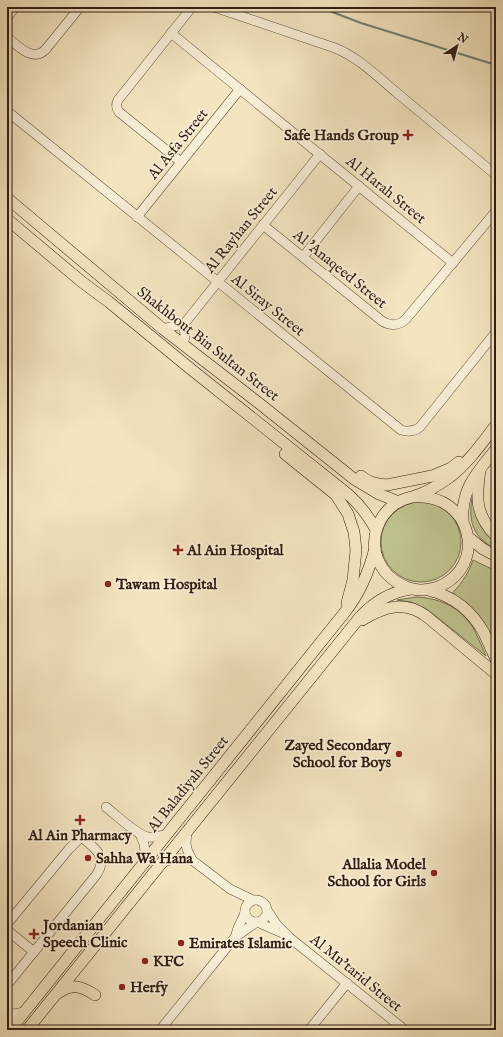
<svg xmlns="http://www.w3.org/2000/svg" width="503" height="1037" viewBox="0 0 503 1037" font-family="'IM FELL English',serif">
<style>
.green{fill:#c0c38f;stroke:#787050}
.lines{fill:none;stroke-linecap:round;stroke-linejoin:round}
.stream{stroke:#717f71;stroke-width:2}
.minor-casing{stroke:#62503e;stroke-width:10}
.major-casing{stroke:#311e12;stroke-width:12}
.minor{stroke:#f7eed6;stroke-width:9}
.major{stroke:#f3e5c0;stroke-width:11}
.poi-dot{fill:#8f2418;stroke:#f7eed6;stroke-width:1.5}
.labels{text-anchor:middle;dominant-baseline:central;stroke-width:3.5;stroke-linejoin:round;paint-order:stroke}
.poi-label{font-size:15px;font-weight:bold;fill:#311e12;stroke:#f7eed6;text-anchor:start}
.street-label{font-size:15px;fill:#311e12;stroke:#f7eed6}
</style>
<rect width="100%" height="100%" fill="#f3e5c0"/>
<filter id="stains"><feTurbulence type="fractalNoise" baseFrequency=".005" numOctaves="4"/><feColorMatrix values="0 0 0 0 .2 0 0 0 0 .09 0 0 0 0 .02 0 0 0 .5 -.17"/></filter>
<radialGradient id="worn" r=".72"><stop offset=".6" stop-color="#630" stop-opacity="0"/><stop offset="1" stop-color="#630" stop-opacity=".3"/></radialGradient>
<g class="green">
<path d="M472 498 474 507 487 533 496 542V549C473 538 468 521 472 498Z"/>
<circle cx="421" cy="542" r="40"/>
<path d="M473 560 496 571V657L486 637 448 598C460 585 467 577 473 560Z"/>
<path d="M416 597C441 598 462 608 475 631 479 639 482 648 486 656L428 610 411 602 397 600Z"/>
</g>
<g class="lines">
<polyline class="stream" points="319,7 361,23 496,65"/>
<g class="minor-casing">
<g id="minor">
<path d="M214 7 335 48C358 57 378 77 397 93 430 120 463 148 496 175"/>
<polyline points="7,18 15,7"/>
<polyline points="171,33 453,263"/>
<path d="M7 37C18 46 33 63 46 49L80 7"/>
<path d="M7 111 401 430C408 432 414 432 420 427L496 332"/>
<path d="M181 162 119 112C116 108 116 104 118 100L192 7"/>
<polyline points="137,217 240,89"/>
<path d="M263 225 382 321C390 326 399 326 406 319L496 211"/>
<polyline points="303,257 359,186"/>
<polyline points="163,329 173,326 184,324"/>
<polyline points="183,344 185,337 184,324 320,154"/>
<path d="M106 807C116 815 137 835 148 837 155 838 161 836 167 834"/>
<polyline points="187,832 186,843 187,849 192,860 230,889 253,900"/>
<polyline points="140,834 144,844 146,860"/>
<path d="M163 862C173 858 181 858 192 860"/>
<circle cx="256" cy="911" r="11"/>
<polyline points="267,910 277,925 290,938 405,1030"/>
<polyline points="257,922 282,933"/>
<path d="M7 924 69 849 81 837C94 847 108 856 97 874L7 985"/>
<polyline points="7,930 34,952"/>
<path d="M236 936C236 928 243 920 245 912"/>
<polyline points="7,1013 15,1014 24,1012"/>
<path d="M160 1030 236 936C241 934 250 926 257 922"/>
<polyline points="309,1030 347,983"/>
</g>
</g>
<g class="major-casing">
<g id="major">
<polyline points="7,198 163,329 260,404 354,479 379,494 399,502"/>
<path d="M7 219 82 282 109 302 192 370 349 495C360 505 369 517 376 530"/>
<polyline points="285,454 336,495 348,514 354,532 356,550 353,580 347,603"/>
<path d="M480 470C476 497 475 515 496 536"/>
<polyline points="361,476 365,479 371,482 379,484 387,485 432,476 451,468 459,462"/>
<path d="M414 497C472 493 489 566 438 587 429 590 418 591 409 588 395 583 384 574 378 560 369 539 378 514 398 502 403 499 409 498 415 496 427 492 439 485 450 477 468 463 482 443 496 425"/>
<path d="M463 521C461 488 477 473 496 449"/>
<polyline points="468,537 483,549 496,556"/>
<path d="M428 590C453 596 472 611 484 633 488 642 492 651 496 659"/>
<path d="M362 620C384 607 404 600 426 616L496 674"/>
<path d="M58 993C73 983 81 986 95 995"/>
<path d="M10 1030 345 612C360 593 369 572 375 548"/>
<path d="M27 1030 360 617C374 602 390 592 411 589"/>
</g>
</g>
<use href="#minor" class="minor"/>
<use href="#major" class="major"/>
</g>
<g class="poi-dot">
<path d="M406 129h4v4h4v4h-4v4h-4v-4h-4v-4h4z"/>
<path d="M176 544h4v4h4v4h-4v4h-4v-4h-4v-4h4z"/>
<circle cx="108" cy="584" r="4"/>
<circle cx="399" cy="754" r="4"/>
<path d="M78 814h4v4h4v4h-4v4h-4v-4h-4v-4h4z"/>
<circle cx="88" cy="858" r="4"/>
<circle cx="434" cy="873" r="4"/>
<path d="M32 928h4v4h4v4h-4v4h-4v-4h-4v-4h4z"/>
<circle cx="181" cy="943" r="4"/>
<circle cx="145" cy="961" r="4"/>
<circle cx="122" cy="987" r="4"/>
</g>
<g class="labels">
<g class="poi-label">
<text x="399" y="135" text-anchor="end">Safe Hands Group</text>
<text x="187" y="550">Al Ain Hospital</text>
<text x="116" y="584">Tawam Hospital</text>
<text x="391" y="745" text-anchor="end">Zayed Secondary<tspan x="391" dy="17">School for Boys</tspan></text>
<text x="80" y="835" text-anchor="middle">Al Ain Pharmacy</text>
<text x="96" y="858">Sahha Wa Hana</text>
<text x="426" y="864" text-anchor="end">Allalia Model<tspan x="426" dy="17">School for Girls</tspan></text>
<text x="43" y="925">Jordanian<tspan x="43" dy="17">Speech Clinic</tspan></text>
<text x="189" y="943">Emirates Islamic</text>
<text x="153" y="961">KFC</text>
<text x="130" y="987">Herfy</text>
</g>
<g class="street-label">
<text transform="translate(178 144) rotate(-51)">Al Asfa Street</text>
<text transform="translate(386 190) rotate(39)">Al Harah Street</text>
<text transform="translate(241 230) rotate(-51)">Al Rayhan Street</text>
<text transform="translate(340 269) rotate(39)">Al 'Anaqeed Street</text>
<text transform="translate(268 305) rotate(39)">Al Siray Street</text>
<text transform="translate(208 344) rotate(38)">Shakhbout Bin Sultan Street</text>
<text transform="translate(188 784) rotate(-51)">Al Baladiyah Street</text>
<text transform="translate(356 973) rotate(39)">Al Mu'tarid Street</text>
</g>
</g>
<rect width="503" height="1037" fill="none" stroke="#f3e5c0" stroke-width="24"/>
<rect x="8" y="8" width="487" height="1021" fill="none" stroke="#311e12" stroke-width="2"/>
<rect x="12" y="12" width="479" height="1013" fill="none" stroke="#311e12"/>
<g transform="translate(457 46) rotate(36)" stroke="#f7eed6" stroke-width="3" paint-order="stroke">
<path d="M0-3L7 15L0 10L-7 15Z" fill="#311e12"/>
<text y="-6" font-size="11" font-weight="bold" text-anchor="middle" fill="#311e12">N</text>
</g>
<rect width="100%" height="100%" filter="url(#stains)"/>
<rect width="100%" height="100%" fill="url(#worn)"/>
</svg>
